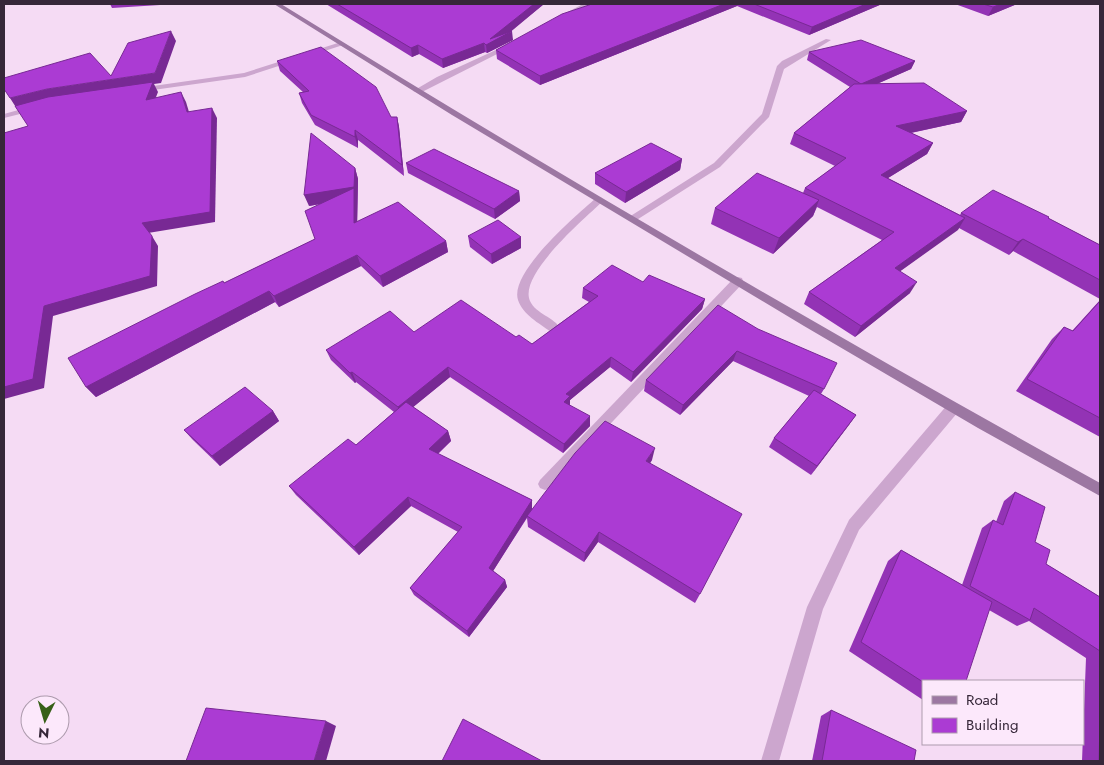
<svg xmlns="http://www.w3.org/2000/svg" width="1104" height="765" viewBox="0 0 1104 765" font-family="Jost,sans-serif">
<style>
.lines{fill:none;stroke-linecap:round;stroke-linejoin:round}
.minor{fill:#cca6ce;fill-rule:evenodd}
.secondary{fill:#9c77a2;fill-rule:evenodd}
.wall{fill:#9333b5}
.shaded-wall{fill:#782994}
.building{fill:#ab3bd3;stroke:#782994}
</style>
<rect width="100%" height="100%" fill="#f5dbf4"/>
<g class="lines">
<g class="minor">
<polygon points="583,4 591,4 567,16 562,15"/>
<polygon points="826,39 831,40 784,69 769,117 720,167 635,221 629,221 629,217 714,163 762,114 777,66 782,61"/>
<polygon points="341,42 343,43 343,45 245,77 139,92 135,90 139,88 244,73"/>
<polygon points="511,43 515,45 513,46 420,93 413,91 437,77"/>
<polygon points="33,106 37,108 36,110 4,118 4,114"/>
<path d="M599 197 602 198V202C585 218 518 275 530 301 536 314 554 317 561 329L555 333 551 332C539 323 523 315 518 300 509 272 577 215 596 198Z"/>
<polygon points="738,277 742,278 743,281 742,284 550,488 545,490 540,488 538,484 540,480 734,278"/>
<polygon points="953,403 958,404 959,408 958,412 859,530 823,609 779,761 761,761 807,607 849,520 948,404"/>
</g>
<path class="secondary" d="M274 4H281C550 170 824 330 1100 483V496L978 428 804 326 452 115Z"/>
</g>
<g class="wall">
<polygon points="110,4 160,4 160,5 112,8"/>
<polygon points="326,4 544,4 509,32 513,40 487,53 485,52 443,68 419,54 412,57"/>
<polygon points="592,4 882,4 809,35 737,6 540,85 497,59 496,50"/>
<polygon points="955,4 1017,4 988,16"/>
<polygon points="809,52 915,61 911,69 877,84 967,111 961,122 911,133 933,143 927,154 888,178 960,215 961,213 1048,218 1100,245 1100,299 1013,251 1009,255 959,228 900,271 910,293 855,337 804,304 809,292 882,240 817,207 813,216 773,254 711,224 715,208 803,193 805,188 835,166 790,144 794,133 850,87 807,60"/>
<polygon points="277,61 391,117 397,117 399,127 404,176 358,140 358,148 315,125 302,103 299,93 303,92 280,71"/>
<polygon points="682,159 680,170 625,203 595,184 595,173"/>
<polygon points="406,163 519,191 520,201 495,219 408,173"/>
<polygon points="355,168 358,179 357,222 446,241 448,252 383,287 361,266 279,307 275,302 96,397 86,387 224,283 315,239 320,204 309,206"/>
<polygon points="468,236 521,237 521,248 492,264 470,247"/>
<polygon points="643,282 705,299 702,309 631,382 610,367 570,400 570,405 590,426 563,453 450,377 413,407 448,431 451,441 438,454 532,500 532,509 652,460 650,463 700,594 695,603 598,542 584,562 528,527 527,518 493,571 505,580 507,587 469,637 414,595 410,588 458,532 411,506 359,555 296,495 289,486 356,445 394,412 356,382 355,383 331,360 326,350 414,332 516,337 532,344 589,302 582,298 583,288"/>
<polygon points="1100,300 1100,437 1016,391 1052,339 1064,327 1072,331"/>
<polygon points="758,329 824,389 821,394 856,415 811,475 769,447 774,438 809,396 733,361 680,415 644,391 646,380"/>
<polygon points="273,411 279,421 220,466 193,440 184,430"/>
<polygon points="1015,492 1035,542 1046,564 1100,597 1100,761 1082,761 1086,658 1029,621 1017,626 989,610 923,681 923,700 849,651 888,561 901,550 962,585 982,528 993,520 996,522 1004,501"/>
<polygon points="831,710 914,761 812,761 821,716"/>
</g>
<g class="shaded-wall">
<polygon points="534,4 544,4 508,34 512,31 513,40 487,53 486,45 490,39"/>
<polygon points="724,4 738,4 737,6 540,85 540,76"/>
<polygon points="866,4 882,4 809,35 812,27"/>
<polygon points="1001,4 1017,4 988,16 993,7"/>
<polygon points="171,31 176,41 161,83 154,84 158,92 151,110 17,109 10,98 47,89 155,73"/>
<polygon points="484,43 485,52 443,68 442,59"/>
<polygon points="418,45 419,54 412,57 411,48"/>
<polygon points="915,61 911,69 858,92 861,84"/>
<polygon points="181,92 186,102 192,122 187,112"/>
<polygon points="212,108 217,118 215,222 148,233 142,223"/>
<polygon points="967,111 961,122 891,137 896,126"/>
<polygon points="397,117 399,127 404,176 402,165"/>
<polygon points="355,130 358,140 358,148 355,137"/>
<polygon points="933,143 927,154 875,186 881,175"/>
<polygon points="682,159 680,170 625,203 626,192"/>
<polygon points="355,168 358,179 357,234 354,223 354,198 309,206 304,195"/>
<polygon points="519,191 520,201 495,219 494,209"/>
<polygon points="819,200 813,216 773,254 779,238"/>
<polygon points="965,218 958,230 888,280 895,268"/>
<polygon points="152,236 158,246 157,286 53,316 44,388 4,399 4,387 44,306"/>
<polygon points="521,237 521,248 492,264 491,254"/>
<polygon points="1023,239 1013,251 1009,255 1018,242"/>
<polygon points="446,241 448,252 383,287 380,276"/>
<polygon points="357,255 361,266 279,307 274,296"/>
<polygon points="917,282 910,293 855,337 861,326"/>
<polygon points="269,291 275,302 96,397 86,387"/>
<polygon points="705,299 702,309 631,382 633,372"/>
<polygon points="737,351 733,361 680,415 683,405"/>
<polygon points="611,357 610,367 570,400 570,406 564,402 566,394"/>
<polygon points="448,367 450,377 401,417 398,407"/>
<polygon points="352,372 356,382 355,383 350,373"/>
<polygon points="273,411 279,421 220,466 212,456"/>
<polygon points="856,415 849,425 811,475 817,466"/>
<polygon points="590,416 590,426 563,453 564,444"/>
<polygon points="448,431 451,441 432,459 429,449"/>
<polygon points="655,448 652,460 644,473 646,461"/>
<polygon points="408,497 411,506 359,555 354,547"/>
<polygon points="532,500 532,509 490,576 489,568"/>
<polygon points="599,532 598,542 584,562 585,553"/>
<polygon points="505,580 507,587 469,637 467,631"/>
<polygon points="326,721 336,726 326,761 314,761"/>
</g>
<g class="building">
<polygon points="337,4 534,4 490,39 512,31 486,45 484,43 442,59 418,45 411,48"/>
<polygon points="592,4 724,4 540,76 496,50 562,14"/>
<polygon points="754,4 866,4 812,27"/>
<polygon points="983,4 1001,4 993,7"/>
<polygon points="171,31 155,73 47,89 10,98 4,89 4,78 90,53 111,76 128,43"/>
<polygon points="861,40 915,61 861,84 809,52"/>
<polygon points="321,47 376,87 391,117 397,117 402,165 355,130 355,137 311,115 299,93 309,91 277,61"/>
<polygon points="153,82 146,100 181,92 187,112 212,108 210,212 142,223 152,236 150,276 44,306 33,379 4,387 4,133 28,126 15,106 48,97"/>
<polygon points="924,83 967,111 896,126 933,143 881,175 965,218 895,268 917,282 861,326 809,292 894,232 805,188 846,158 794,133 854,84"/>
<polygon points="311,133 355,168 354,187 304,195"/>
<polygon points="651,143 682,159 626,192 595,173"/>
<polygon points="434,149 519,191 494,209 406,163"/>
<polygon points="757,173 819,200 779,238 715,208"/>
<polygon points="354,188 354,223 398,202 446,241 380,276 357,255 274,296 269,291 86,387 68,358 195,294 223,281 224,283 315,239 305,211"/>
<polygon points="993,190 1049,217 1048,218 1100,245 1100,280 1023,239 1018,242 961,213"/>
<polygon points="498,220 521,237 491,254 468,236"/>
<polygon points="612,265 643,282 649,275 705,299 633,372 611,357 566,394 570,396 564,402 590,416 564,444 448,367 398,407 352,372 350,373 326,350 390,311 414,332 461,300 516,337 519,335 532,344 598,296 583,288"/>
<polygon points="1100,301 1100,418 1027,379 1064,327 1073,331"/>
<polygon points="718,305 758,329 837,363 824,389 737,351 683,405 646,380"/>
<polygon points="245,387 273,411 212,456 184,430"/>
<polygon points="814,390 856,415 817,466 774,438"/>
<polygon points="406,402 448,431 429,449 532,500 489,568 505,580 467,631 410,588 462,527 408,497 354,547 289,486 348,439 356,445"/>
<polygon points="605,421 655,448 646,461 742,514 700,594 599,532 585,553 527,516 575,453"/>
<polygon points="1015,492 1045,507 1035,542 1050,550 1046,564 1100,597 1100,651 1034,608 1030,620 970,586 993,520 1003,525"/>
<polygon points="901,550 992,602 966,681 923,681 923,682 861,642"/>
<polygon points="206,708 326,721 314,761 186,761"/>
<polygon points="831,710 916,750 914,761 822,761"/>
<polygon points="463,719 542,761 442,761"/>
<polygon points="1100,723 1100,761 1099,761"/>
</g>
<rect width="1104" height="765" fill="none" stroke="#362739" stroke-width="10"/>
<rect x="922" y="680" width="162" height="65" fill="#fce8fb" stroke="#ad9bad"/>
<rect x="932" y="696" width="25" height="8" fill="#9c77a2" stroke="#ad9bad"/>
<text x="966" y="705" font-size="15" fill="#362739">Road</text>
<rect x="932" y="718" width="25" height="15" fill="#ab3bd3" stroke="#ad9bad"/>
<text x="966" y="730" font-size="15" fill="#362739">Building</text>
<g transform="translate(45 720) rotate(185)"><circle r="24" fill="#fce8fb" stroke="#ad9bad"/>
<path d="M0-4L9 19L0 12L-9 19Z" fill="#376018"/>
<text y="-8" font-size="14" font-weight="bold" text-anchor="middle" fill="#362739">N</text>
</g>
</svg>
